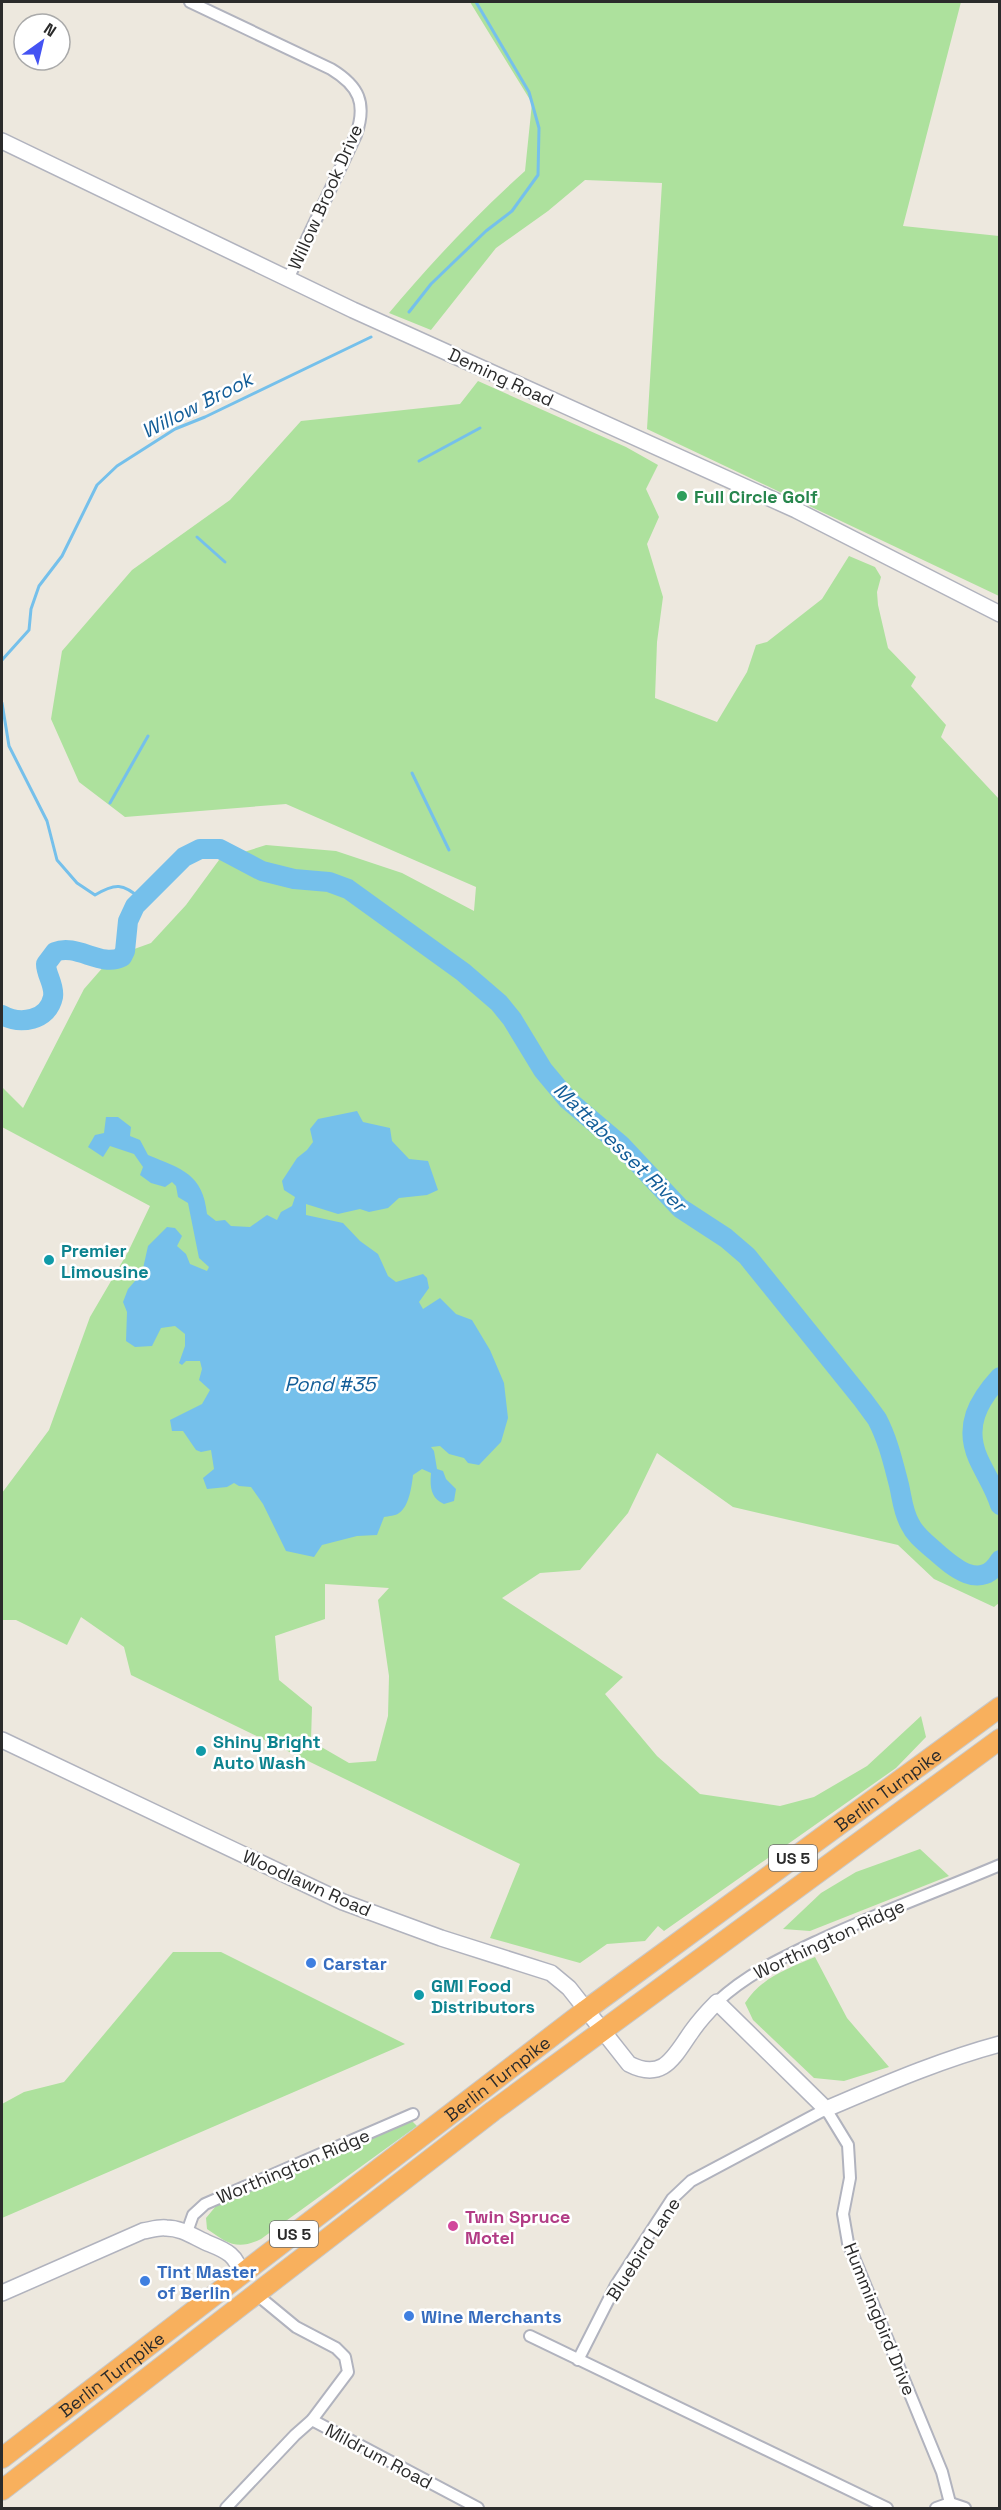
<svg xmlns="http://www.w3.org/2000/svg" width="1001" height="2510" viewBox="0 0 1001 2510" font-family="'Space Grotesk',sans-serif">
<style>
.green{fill:#ade19d;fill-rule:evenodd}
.water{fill:#75c0eb}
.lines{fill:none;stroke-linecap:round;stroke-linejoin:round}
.stream{stroke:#75c0eb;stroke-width:3}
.river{stroke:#75c0eb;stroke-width:20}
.street-casing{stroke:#b1b3be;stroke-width:14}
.secondary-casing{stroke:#b1b3be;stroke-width:18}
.highway-casing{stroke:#c8c8c8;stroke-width:22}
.street{stroke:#fff;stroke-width:10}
.secondary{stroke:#fff;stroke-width:15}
.highway{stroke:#f8b05d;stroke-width:20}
.leisure-dot{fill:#2e9e5b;stroke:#fff;stroke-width:2}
.culture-dot{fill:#0f9aa8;stroke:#fff;stroke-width:2}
.shop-dot{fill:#3f7fe0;stroke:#fff;stroke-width:2}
.hotel-dot{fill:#d1479c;stroke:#fff;stroke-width:2}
.labels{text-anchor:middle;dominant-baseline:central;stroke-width:5;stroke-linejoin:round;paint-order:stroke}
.shield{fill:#fff;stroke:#6b6b6b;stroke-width:1.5}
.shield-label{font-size:16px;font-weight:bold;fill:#2b2b2b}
.street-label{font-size:18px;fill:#2b2b2b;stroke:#fff}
.leisure-label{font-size:18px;font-weight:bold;fill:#27864d;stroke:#fff;text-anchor:start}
.culture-label{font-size:18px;font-weight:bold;fill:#0d838f;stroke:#fff;text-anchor:start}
.shop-label{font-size:18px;font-weight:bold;fill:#366cbe;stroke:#fff;text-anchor:start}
.hotel-label{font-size:18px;font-weight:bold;fill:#b23c85;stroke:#fff;text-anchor:start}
.water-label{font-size:20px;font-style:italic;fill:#125d98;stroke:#fff}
</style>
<rect width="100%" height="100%" fill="#ede8de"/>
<g class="green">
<path d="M470 2H961L903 226 999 236V596L647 429 662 183 585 180 548 211 496 248 431 330 389 313C431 263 476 215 525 171L532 103Z"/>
<path d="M478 381 626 447 658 465 646 489 659 517 647 544 663 597 657 642 655 698 717 722 747 672 756 645 767 642 822 599 849 556 875 567 881 577 877 592 878 605 888 648 916 677 911 686 946 725 941 737 999 799V1603L994 1607 934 1579 898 1545 733 1507 657 1453 628 1513 580 1570 540 1573 502 1598 623 1677 605 1694 657 1756 700 1794 780 1806 814 1797 867 1766 921 1716 926 1737 896 1768 664 1931 658 1926 645 1941 607 1944 580 1963 490 1938 520 1864 131 1675 124 1647 81 1617 67 1645 16 1620H2V1493L49 1430 90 1317 128 1252 150 1206 2 1127V1087L23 1108 84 989 112 957 151 943 186 905 219 860 266 845 336 851 402 873 474 911 476 887 286 804 125 817 79 782 51 719 62 651 132 570 230 500 301 421 460 404ZM325 1584 389 1588 378 1600 389 1676 388 1716 376 1761 349 1763 311 1741 312 1707 279 1680 275 1636 325 1619Z"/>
<polygon points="920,1849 949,1876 810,1931 783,1929 821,1893 856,1872"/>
<polygon points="173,1952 221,1952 405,2044 2,2218 2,2104 24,2092 64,2082"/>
<path d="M815 1957 847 2018 889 2067 844 2081 814 2078 753 2020 745 2003C762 1977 787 1969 815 1957Z"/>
<path d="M410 2119 417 2126 261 2239C237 2251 227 2243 207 2229L206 2218 216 2206Z"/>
</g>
<path class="water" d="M357 1111 363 1122 390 1128 392 1141 409 1159 428 1161 438 1190 427 1195 399 1198 388 1208 369 1212 360 1209 338 1214 306 1204V1215L343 1223 360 1241 378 1254 388 1276 396 1282 423 1274 427 1278 429 1288 419 1302 423 1309 440 1298 456 1314 472 1320 490 1350 504 1383 508 1418 501 1442 479 1465 468 1463 464 1458 449 1454 440 1446 431 1447 434 1451 437 1469 443 1471 446 1479 456 1489 454 1501 444 1504C430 1498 430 1486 431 1473L422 1469 413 1475C412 1485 409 1507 399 1513 396 1516 388 1516 384 1517L377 1535 357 1536 322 1545 314 1557 286 1551 263 1504 251 1487 239 1486 234 1483 227 1487 207 1489 203 1478 214 1469 211 1450 201 1452 196 1450 183 1431H172L170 1420 202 1404 210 1390 199 1380 202 1369 200 1361H186L182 1365 179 1363 185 1346V1334L175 1326 161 1328 152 1346 135 1347 126 1341 127 1312 123 1302 128 1289 142 1273 148 1246 167 1227 175 1228 182 1236 177 1246 186 1254 190 1264 207 1271 209 1267 199 1258 188 1203 178 1197 176 1186 172 1182 165 1187 151 1183 140 1175 143 1167 134 1154 110 1146 103 1157 88 1147 95 1135 104 1133 106 1117H118L131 1127 130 1136 140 1140 148 1155C182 1169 203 1174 207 1214L216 1221 225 1220 231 1226 250 1227 267 1215 277 1220 281 1212 292 1206 295 1197 284 1190 282 1181 297 1158 307 1150 313 1142 310 1129 318 1119Z"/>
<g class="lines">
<g class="stream">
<polyline points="409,312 431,284 486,231 512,211 538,175 539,128 529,92 476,2"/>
<polyline points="419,461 480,428"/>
<polyline points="197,537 225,562"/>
<polyline points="2,660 29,630 31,609 39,586 62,556 97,485 117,466 175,429 205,417 371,337"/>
<path d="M2 703 9 746 47 821 57 860 77 883 95 895C115 883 123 883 141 899"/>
<polyline points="412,773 449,850"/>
<polyline points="110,803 148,736"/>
</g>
<g class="river">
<path d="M2 1015C20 1025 48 1021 53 997 55 985 46 975 46 964L55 952C77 943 101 968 122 957L125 951 128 921 135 906 184 857 200 849H220L262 871 294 879 329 882 348 889 463 972 499 1003 512 1019 543 1070 568 1100 621 1145 680 1208 726 1238 747 1256 863 1400 877 1419C888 1440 893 1462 899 1485 902 1498 903 1512 910 1524 915 1535 926 1543 935 1551 953 1567 981 1592 1000 1560"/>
<path d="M1000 1377C978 1401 964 1426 978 1458 985 1474 995 1488 1000 1505"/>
</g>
<g class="street-casing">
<g id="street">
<path d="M190 2 331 69C359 86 367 103 356 135L288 279"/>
<path d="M717 2002C748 1973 784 1957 822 1939 880 1912 941 1890 1000 1865"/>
<polyline points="187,2232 193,2215 205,2204 413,2114"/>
<polyline points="530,2336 887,2508"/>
<polyline points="578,2360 616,2285 672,2199 691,2181 826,2109 848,2145 850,2178 843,2214 848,2243 942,2472 950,2503"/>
<polyline points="312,2420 478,2508"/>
<polyline points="226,2508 295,2435 312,2420 348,2372 345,2357 336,2348 296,2327 256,2294"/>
<polyline points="936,2508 950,2503 965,2508"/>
</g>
</g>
<g class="secondary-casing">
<g id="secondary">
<polyline points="2,141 353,310 796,510 1000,614"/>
<path d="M2 1740 343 1902 441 1938 551 1973 569 1988 629 2064C664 2082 674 2056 692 2031 699 2021 708 2011 717 2002L826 2109C883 2085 940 2060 1000 2044"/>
<path d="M2 2293 143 2231C150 2230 159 2227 166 2228 183 2228 195 2238 210 2244 225 2250 239 2256 240 2275"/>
</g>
</g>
<g class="highway-casing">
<g id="highway">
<path id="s1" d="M2 2458 586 2010 1000 1707"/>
<polyline points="2,2490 493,2111 1000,1739"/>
</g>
</g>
<use href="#street" class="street"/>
<use href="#secondary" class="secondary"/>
<use href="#highway" class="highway"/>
</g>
<circle class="leisure-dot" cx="682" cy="496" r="6"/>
<g class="culture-dot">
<circle cx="49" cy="1260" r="6"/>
<circle cx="201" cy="1751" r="6"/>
<circle cx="419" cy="1995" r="6"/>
</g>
<g class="shop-dot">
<circle cx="311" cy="1963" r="6"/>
<circle cx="145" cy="2281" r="6"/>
<circle cx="409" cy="2316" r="6"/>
</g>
<circle class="hotel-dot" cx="453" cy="2226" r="6"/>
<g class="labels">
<g class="shield">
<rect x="769" y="1845" width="48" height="26" rx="4.5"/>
<rect x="270" y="2221" width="48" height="26" rx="4.5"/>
</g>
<g class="shield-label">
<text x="793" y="1858">US 5</text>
<text x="294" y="2234">US 5</text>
</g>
<g class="street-label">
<text transform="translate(325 197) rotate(-66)">Willow Brook Drive</text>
<text transform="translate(501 377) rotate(25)">Deming Road</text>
<text stroke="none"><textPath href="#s1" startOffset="1110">Berlin Turnpike</textPath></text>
<text transform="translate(307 1883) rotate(24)">Woodlawn Road</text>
<text transform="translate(829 1939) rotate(-25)">Worthington Ridge</text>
<text stroke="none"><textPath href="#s1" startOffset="624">Berlin Turnpike</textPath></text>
<text transform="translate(293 2166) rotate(-23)">Worthington Ridge</text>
<text transform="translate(643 2249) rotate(-57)">Bluebird Lane</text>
<text transform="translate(880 2319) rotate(68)">Hummingbird Drive</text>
<text stroke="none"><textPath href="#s1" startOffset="138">Berlin Turnpike</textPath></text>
<text transform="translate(379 2456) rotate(28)">Mildrum Road</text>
</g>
<g class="leisure-label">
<text x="694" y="496">Full Circle Golf</text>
</g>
<g class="culture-label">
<text x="61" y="1250">Premier<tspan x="61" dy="21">Limousine</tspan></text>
<text x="213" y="1741">Shiny Bright<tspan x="213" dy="21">Auto Wash</tspan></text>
<text x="431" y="1985">GMI Food<tspan x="431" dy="21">Distributors</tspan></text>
</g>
<g class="shop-label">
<text x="323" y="1963">Carstar</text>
<text x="157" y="2271">Tint Master<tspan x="157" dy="21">of Berlin</tspan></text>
<text x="421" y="2316">Wine Merchants</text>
</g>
<g class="hotel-label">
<text x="465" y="2216">Twin Spruce<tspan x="465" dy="21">Motel</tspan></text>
</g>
<g class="water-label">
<text transform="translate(197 405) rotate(-27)">Willow Brook</text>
<text transform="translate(620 1147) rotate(44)">Mattabesset River</text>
<text x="330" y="1384">Pond #35</text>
</g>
</g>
<rect width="1001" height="2510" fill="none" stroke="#2b2b2b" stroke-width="6"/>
<g transform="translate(42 42) rotate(34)"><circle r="28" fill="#ffffff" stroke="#aaaaaa" stroke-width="1.5"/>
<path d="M0-4.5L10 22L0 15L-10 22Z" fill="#4453f3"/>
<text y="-9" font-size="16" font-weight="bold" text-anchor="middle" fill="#2b2b2b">N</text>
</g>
</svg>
